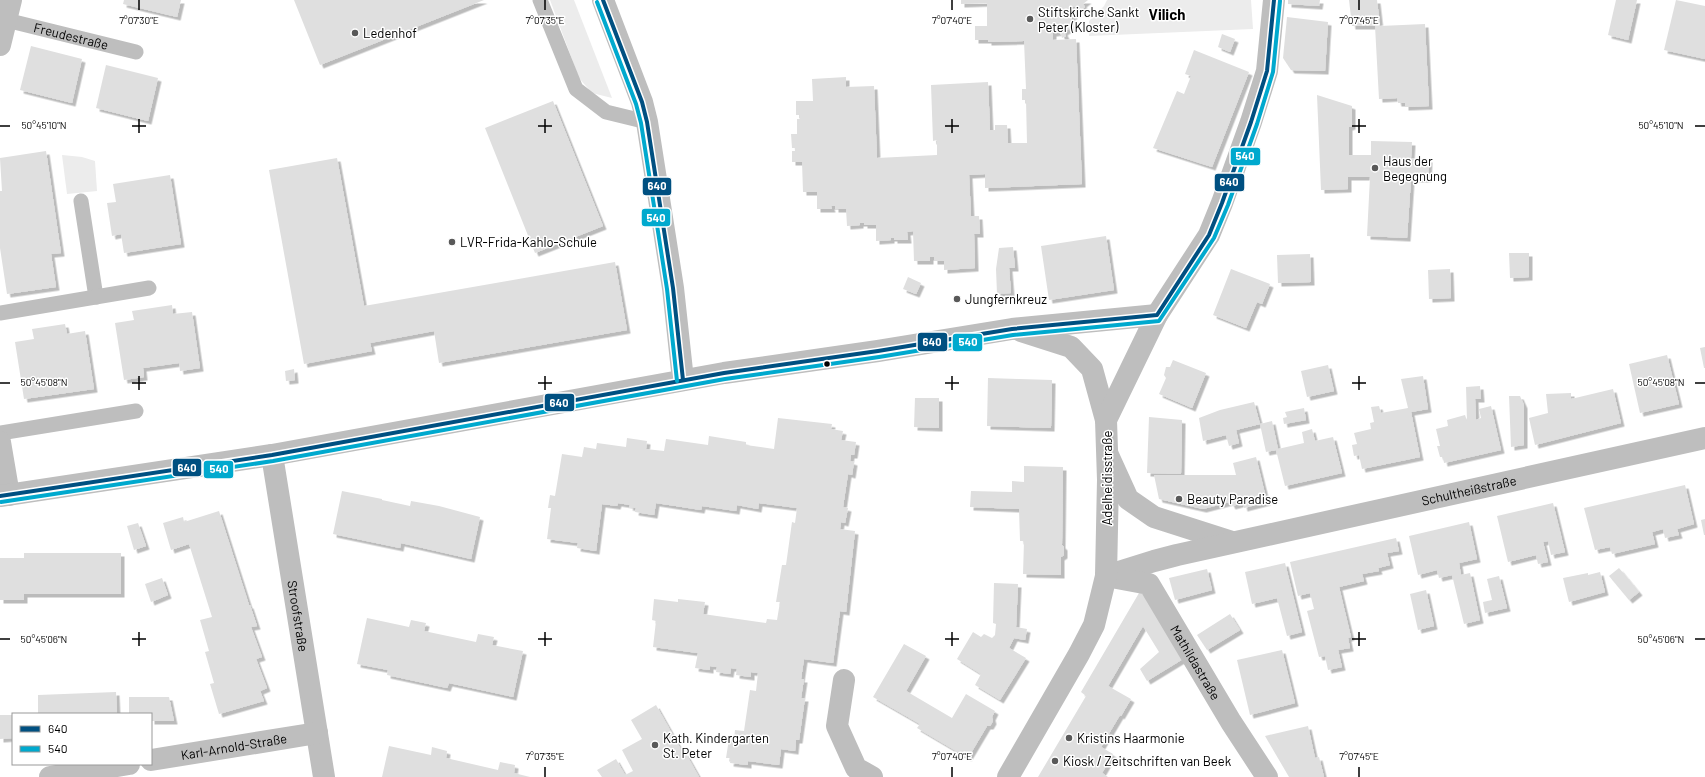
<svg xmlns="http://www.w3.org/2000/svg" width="1705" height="777" viewBox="0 0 1705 777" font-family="Barlow,sans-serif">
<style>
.green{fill:#ececec}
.building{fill:#dfdfdf;filter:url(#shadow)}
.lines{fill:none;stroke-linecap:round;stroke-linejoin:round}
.service{stroke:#bebebe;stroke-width:15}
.minor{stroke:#bebebe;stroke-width:22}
.tertiary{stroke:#bebebe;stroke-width:22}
.bus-1-casing{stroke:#fff;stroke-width:7}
.bus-2-casing{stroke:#fff;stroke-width:7}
.bus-1{stroke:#005081;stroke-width:4}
.bus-2{stroke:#00a9ce;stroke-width:4}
.ticks{fill:none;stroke:#000;stroke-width:1.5}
.poi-dot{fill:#595959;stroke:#fff;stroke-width:1.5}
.bus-dot{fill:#000;stroke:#fff;stroke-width:1.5}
.labels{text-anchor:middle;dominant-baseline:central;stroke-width:3;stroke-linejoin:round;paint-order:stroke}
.poi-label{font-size:13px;fill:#000;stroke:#fff;text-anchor:start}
.street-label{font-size:13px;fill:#000;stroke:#fff}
.quarter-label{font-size:15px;font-weight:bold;fill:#000;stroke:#fff}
.ticks-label{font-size:10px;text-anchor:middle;fill:#000;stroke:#fff;stroke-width:3;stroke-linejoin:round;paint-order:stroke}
.line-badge{stroke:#fff;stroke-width:1.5}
.badge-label{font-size:11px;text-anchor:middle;font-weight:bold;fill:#fff}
</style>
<defs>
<filter id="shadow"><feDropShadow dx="3.5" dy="3.5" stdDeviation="0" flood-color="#0004"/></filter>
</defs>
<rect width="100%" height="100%" fill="#fff"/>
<g class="green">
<polygon points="550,0 574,0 612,98 592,93 579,78"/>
<polygon points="1107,0 1251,0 1253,29 1089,36 1089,21 1104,6"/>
<polygon points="62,155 82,157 95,161 97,191 67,194"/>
</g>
<g class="building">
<polygon points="124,0 181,0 177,17 123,4"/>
<polygon points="294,0 484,0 320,65"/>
<polygon points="961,0 1088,0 1083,4 1085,7 1080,10 1079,7 1071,7 1072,11 1074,11 1074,16 1072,16 1072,22 1075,24 1073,29 1070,28 1064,32 1066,36 1062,38 1060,32 1053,33 1053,40 1076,39 1082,184 985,188 985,174 969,175 971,216 979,216 980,234 974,234 975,268 944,270 944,261 934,261 934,257 930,257 930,261 914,261 913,231 907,232 908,240 894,240 894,238 891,238 891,240 876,241 876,225 864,225 864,223 860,223 860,225 847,226 846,209 835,209 835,206 831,206 832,209 817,209 817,192 803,192 802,162 792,162 792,151 795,151 795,148 792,148 791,134 797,134 797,119 800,119 800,115 796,115 796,101 813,101 812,79 846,77 846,87 874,86 877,158 937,155 937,140 933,141 931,85 988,82 990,130 995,130 995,125 1007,125 1008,143 1027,143 1026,100 1022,100 1022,89 1026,89 1024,41 988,42 988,40 975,40 975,26 987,26 987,3 961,4"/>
<polygon points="1288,0 1320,0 1319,6 1288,4"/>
<polygon points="1349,0 1377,0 1380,26 1425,24 1429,106 1405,107 1405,103 1398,103 1397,98 1379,99 1375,26 1352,26"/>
<polygon points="1616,0 1637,0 1628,40 1608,35"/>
<polygon points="1676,0 1705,6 1705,59 1664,50"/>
<polygon points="1287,17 1328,22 1325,71 1291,70 1283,58"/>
<polygon points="1222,34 1235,39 1230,52 1218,47"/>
<polygon points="31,46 82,59 72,103 20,90"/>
<polygon points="1194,50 1249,72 1212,167 1153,148 1177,91 1184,94 1191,76 1185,74"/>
<polygon points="106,65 158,78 148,121 96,108"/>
<polygon points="1317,95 1352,106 1352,126 1349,127 1349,155 1371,155 1371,141 1412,142 1411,158 1429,159 1428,179 1411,179 1407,238 1367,236 1370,177 1348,177 1348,189 1321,190"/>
<polygon points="553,101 603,226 535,253 485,128"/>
<polygon points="46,151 61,253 51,254 56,287 7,294 0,248 0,191 2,191 0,158"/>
<polygon points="337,158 364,306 615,262 627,330 439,363 434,331 370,343 372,351 304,364 269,170"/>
<polygon points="170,175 181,244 124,253 121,234 112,236 107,203 116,202 113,184"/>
<polygon points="1106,236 1114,290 1049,300 1041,246"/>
<polygon points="1013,247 1015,268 1009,268 1011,293 997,294 996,269 999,248"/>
<polygon points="1509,253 1529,253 1529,277 1510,278"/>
<polygon points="1310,254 1311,282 1278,283 1277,255"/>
<polygon points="1231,269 1270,284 1262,304 1257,302 1246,328 1213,315"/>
<polygon points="1450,269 1451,298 1429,299 1428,270"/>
<polygon points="908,277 921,283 916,294 903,289"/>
<polygon points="172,305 173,314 192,312 200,368 180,371 179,363 143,368 144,377 124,380 115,323 134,320 132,311"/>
<polygon points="65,324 67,334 85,331 94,389 24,399 15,342 34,339 32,329"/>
<polygon points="1705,347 1705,368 1704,368 1700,348"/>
<polygon points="1667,355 1679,404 1640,413 1629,364"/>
<polygon points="1173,360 1206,373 1192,408 1159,394 1166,378 1164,375 1166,367 1170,367"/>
<polygon points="1328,365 1334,391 1307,397 1301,371"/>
<polygon points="294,369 295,380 286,381 285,371"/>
<polygon points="1423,376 1428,409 1411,412 1420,457 1362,469 1359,455 1354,456 1352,445 1357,444 1354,433 1371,429 1370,423 1374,422 1371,407 1379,406 1381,413 1408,408 1401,379"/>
<polygon points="988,378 1052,380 1051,428 987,426"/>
<polygon points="1480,386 1481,399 1475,399 1476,420 1481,418 1479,409 1491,406 1501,450 1444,463 1443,457 1440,457 1437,446 1440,446 1436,429 1448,426 1447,420 1465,415 1467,421 1466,387"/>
<polygon points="1613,389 1621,423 1535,445 1529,418 1548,413 1546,394 1571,393 1571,399"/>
<polygon points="1509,396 1520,396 1524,405 1524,445 1511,447"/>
<polygon points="915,398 939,398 939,428 914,427"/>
<polygon points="1254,402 1260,424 1236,430 1239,443 1229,446 1226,435 1203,441 1199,418 1220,410"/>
<polygon points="1304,408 1306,420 1284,424 1283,418 1287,417 1285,412"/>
<polygon points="1149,417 1182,420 1181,474 1147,473"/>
<polygon points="778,418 832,424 831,429 843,431 841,440 856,442 854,455 851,455 850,461 854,462 852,475 848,474 843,507 848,508 845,523 841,522 840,529 855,531 846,612 840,611 833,663 804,659 801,679 804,679 801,698 805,698 799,740 796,740 795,751 781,749 779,765 748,761 748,765 730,763 731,758 726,758 729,739 734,740 735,730 744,731 750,690 756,691 758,673 751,672 751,677 736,675 737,669 731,668 730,674 716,672 717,667 710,666 710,670 695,668 698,653 653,647 656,621 652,620 654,599 678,602 678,599 705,602 703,614 766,623 767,619 777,620 780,602 776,602 782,565 786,565 792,522 795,523 797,508 759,503 758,509 737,505 736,511 702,506 701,510 656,503 654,515 635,512 636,508 629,507 630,505 618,503 617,506 602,504 596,551 577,548 578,543 547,539 551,508 548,508 550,495 555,496 562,454 582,457 584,447 596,449 597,443 626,447 627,438 647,441 646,449 664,451 666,439 708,445 709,436 746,442 746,445 774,449"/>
<polygon points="1272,421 1278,449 1304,443 1302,432 1312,429 1315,441 1333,437 1342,473 1285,486 1276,450 1266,452 1260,424"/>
<polygon points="1256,457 1267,502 1244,508 1243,503 1232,506 1230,502 1203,509 1159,499 1154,475 1236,475 1233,463"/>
<polygon points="1024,466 1063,467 1062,545 1064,547 1064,555 1061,557 1061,575 1023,574 1024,541 1020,541 1019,509 970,507 971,491 1012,492 1012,481 1024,482"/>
<polygon points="1685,485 1694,524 1677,529 1679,535 1665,538 1663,529 1652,532 1655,544 1612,554 1610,547 1595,550 1584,508"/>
<polygon points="342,491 382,499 382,500 410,506 411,501 439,506 480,517 471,559 401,543 400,548 333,534"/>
<polygon points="1553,503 1565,552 1551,555 1548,541 1543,542 1548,562 1538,564 1536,555 1508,562 1497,516"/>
<polygon points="219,511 249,605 250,605 257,626 251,627 262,657 256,659 267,688 260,691 264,701 219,714 210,684 214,683 205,652 209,651 200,620 212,617 189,544 171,550 163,523 183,517 184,522"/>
<polygon points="1705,519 1705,535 1704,535 1701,520"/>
<polygon points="1469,522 1477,559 1459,563 1461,575 1470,573 1480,620 1464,624 1452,575 1439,578 1437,570 1418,575 1409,536"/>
<polygon points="138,523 146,546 134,550 127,526"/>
<polygon points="1396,538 1399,551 1387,553 1390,565 1378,568 1379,571 1362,574 1364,581 1339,587 1351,637 1348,638 1350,648 1338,650 1342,667 1328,670 1325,656 1319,657 1307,611 1314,609 1310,593 1298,596 1290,562"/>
<polygon points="24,553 121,553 121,594 24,594 24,600 0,600 0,558 24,558"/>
<polygon points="1285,563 1302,632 1287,636 1277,598 1252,604 1245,572"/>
<polygon points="1619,568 1639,592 1629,600 1609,576"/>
<polygon points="1207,569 1212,590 1175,600 1169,578"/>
<polygon points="1600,572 1605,592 1569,602 1563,578 1588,573 1588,575"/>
<polygon points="1499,576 1507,608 1485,613 1483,602 1492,600 1487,579"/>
<polygon points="162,578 168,595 151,602 145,584"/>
<polygon points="994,583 1018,584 1016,627 1027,629 1025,640 1014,638 1009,648 1026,658 1000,700 975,685 981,674 957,659 973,632 981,637 984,634 992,638 995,635 996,624 993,623"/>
<polygon points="1426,590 1434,626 1418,630 1410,594"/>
<polygon points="1139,593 1142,593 1183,659 1147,681 1140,669 1159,652 1143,626 1108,686 1131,699 1121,716 1120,715 1101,747 1113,754 1102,773 1108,777 1038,777 1086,696 1081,692"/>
<polygon points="1230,614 1240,630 1207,650 1197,635"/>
<polygon points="367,618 409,627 411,620 426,623 424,631 476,642 478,634 494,637 492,645 523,651 513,697 449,683 447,688 387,675 388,670 357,664"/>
<polygon points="904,644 926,656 906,691 952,718 966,694 995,711 992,717 993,721 990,726 987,726 968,758 917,728 920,724 873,697"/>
<polygon points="1282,650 1295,703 1250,715 1237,660"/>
<polygon points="116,692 117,714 38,714 38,695"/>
<polygon points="129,697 169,697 174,721 151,721 151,714 129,714"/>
<polygon points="656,705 683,753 685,752 699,777 602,777 597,770 616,759 625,775 633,771 622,750 642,739 631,720"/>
<polygon points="0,715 13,715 13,738 0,739"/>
<polygon points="1308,726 1315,758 1319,757 1324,777 1289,777 1265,736"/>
<polygon points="389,746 431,755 432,747 447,751 446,758 498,770 500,762 515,765 514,773 530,777 382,777"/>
</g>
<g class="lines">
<g class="service">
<polyline points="540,0 576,89 606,112 647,122"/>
<path id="s1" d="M6 20 136 52"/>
<polyline points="81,201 96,297"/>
<polyline points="0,313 149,288"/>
<polyline points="0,433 136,411"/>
</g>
<g class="minor">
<polyline points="0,45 11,0"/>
<polyline points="0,442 9,495"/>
<path id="s2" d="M272 455 324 777"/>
<polyline points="1108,455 1128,499 1154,517 1232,542"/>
<path id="s3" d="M1106 576 1154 561 1177 555 1705 438"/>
<polyline points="844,680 837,726 856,768 872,777"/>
<path id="s4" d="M151 760 317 733"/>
<polyline points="50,777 129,764"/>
</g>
<g class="tertiary">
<polyline points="603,0 642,102 647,122 673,288 683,380"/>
<polyline points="1021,331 1071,347 1092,369 1106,420"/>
<polyline points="0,496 272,455 724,373 878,351 1012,329 1157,315"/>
<path id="s5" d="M1106 576 1149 584 1231 722 1267 777"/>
<polyline points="1008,777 1079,654 1094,625 1106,576 1108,480 1106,420 1157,315 1209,235 1222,203 1251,122 1267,71 1274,0"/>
</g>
<g class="bus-1-casing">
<g id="bus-1">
<polyline points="603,0 642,102 647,122 673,288 683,380"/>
<polyline points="0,496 272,455 724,373 878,351 1012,329 1157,315 1209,235 1222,203 1251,122 1267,71 1274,0"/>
</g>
</g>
<g class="bus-2-casing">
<g id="bus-2">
<polyline points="597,2 636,104 641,123 667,289 677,381"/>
<polyline points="1,502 273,461 725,379 879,357 1013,335 1159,321 1214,238 1228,205 1257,124 1273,72 1280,1"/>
</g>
</g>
<use href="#bus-1" class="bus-1"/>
<use href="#bus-2" class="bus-2"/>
</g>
<path class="ticks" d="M139 0V10M545 0V10M952 0V10M1359 0V10M139 119V133M545 119V133M952 119V133M1359 119V133M0 126H10M132 126H146M538 126H552M945 126H959M1352 126H1366M1695 126H1705M139 376V390M545 376V390M952 376V390M1359 376V390M0 383H10M132 383H146M538 383H552M945 383H959M1352 383H1366M1695 383H1705M139 632V646M545 632V646M952 632V646M1359 632V646M0 639H10M132 639H146M538 639H552M945 639H959M1352 639H1366M1695 639H1705M545 767V777M952 767V777M1359 767V777"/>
<g class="poi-dot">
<circle cx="1030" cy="19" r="4"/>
<circle cx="355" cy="33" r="4"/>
<circle cx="1375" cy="168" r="4"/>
<circle cx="452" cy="242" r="4"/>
<circle cx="957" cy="299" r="4"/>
<circle cx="1179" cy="499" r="4"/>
<circle cx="1069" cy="738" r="4"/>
<circle cx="655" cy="745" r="4"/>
<circle cx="1055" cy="761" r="4"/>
</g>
<circle class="bus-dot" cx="827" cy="364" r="3.5"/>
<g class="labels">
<g class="poi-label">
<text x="1038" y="12">Stiftskirche Sankt<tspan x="1038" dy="15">Peter (Kloster)</tspan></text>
<text x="363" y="33">Ledenhof</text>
<text x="1383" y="161">Haus der<tspan x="1383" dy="15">Begegnung</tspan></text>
<text x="460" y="242">LVR-Frida-Kahlo-Schule</text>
<text x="965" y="299">Jungfernkreuz</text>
<text x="1187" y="499">Beauty Paradise</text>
<text x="663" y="738">Kath. Kindergarten<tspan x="663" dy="15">St. Peter</tspan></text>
<text x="1077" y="738">Kristins Haarmonie</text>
<text x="1063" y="761">Kiosk / Zeitschriften van Beek</text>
</g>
<g class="street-label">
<text stroke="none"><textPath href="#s1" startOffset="67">Freudestraße</textPath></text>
<text transform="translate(1107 478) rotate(-90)">Adelheidisstraße</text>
<text stroke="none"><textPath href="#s3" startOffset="373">Schultheißstraße</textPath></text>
<text stroke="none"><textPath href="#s2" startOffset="163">Stroofstraße</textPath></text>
<text stroke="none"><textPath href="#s5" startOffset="135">Mathildastraße</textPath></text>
<text stroke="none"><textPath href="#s4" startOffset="84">Karl-Arnold-Straße</textPath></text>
</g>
<g class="quarter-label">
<text x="1167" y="14">Vilich</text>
</g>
</g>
<g class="ticks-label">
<text x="139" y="24">7°07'30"E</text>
<text x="545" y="24">7°07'35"E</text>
<text x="952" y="24">7°07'40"E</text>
<text x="1359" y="24">7°07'45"E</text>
<text x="44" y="129">50°45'10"N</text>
<text x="1661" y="129">50°45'10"N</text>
<text x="44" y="386">50°45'08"N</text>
<text x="1661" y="386">50°45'08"N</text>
<text x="44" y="643">50°45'06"N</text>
<text x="1661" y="643">50°45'06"N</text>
<text x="545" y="760">7°07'35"E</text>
<text x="952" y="760">7°07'40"E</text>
<text x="1359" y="760">7°07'45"E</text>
</g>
<g class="line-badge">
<rect x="1230" y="147" width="31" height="19" rx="4" fill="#00a9ce"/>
<rect x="1214" y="173" width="31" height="19" rx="4" fill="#005081"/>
<rect x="642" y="177" width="30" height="19" rx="4" fill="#005081"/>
<rect x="641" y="208" width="30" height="19" rx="4" fill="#00a9ce"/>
<rect x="917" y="332" width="31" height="20" rx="4" fill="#005081"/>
<rect x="952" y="333" width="31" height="19" rx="4" fill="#00a9ce"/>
<rect x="544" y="393" width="31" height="19" rx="4" fill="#005081"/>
<rect x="172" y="458" width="30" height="19" rx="4" fill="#005081"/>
<rect x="203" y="460" width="31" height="19" rx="4" fill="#00a9ce"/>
</g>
<g class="badge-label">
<text x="1245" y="160">540</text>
<text x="1229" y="186">640</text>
<text x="657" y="190">640</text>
<text x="656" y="222">540</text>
<text x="932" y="346">640</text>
<text x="968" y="346">540</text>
<text x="559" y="407">640</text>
<text x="187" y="472">640</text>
<text x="219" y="473">540</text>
</g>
<rect x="12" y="713" width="140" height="52" fill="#ffffff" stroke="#999999"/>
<rect x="20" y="726" width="20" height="6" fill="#005081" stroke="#999999"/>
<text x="48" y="733" font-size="12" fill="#000000">640</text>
<rect x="20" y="746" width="20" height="6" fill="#00a9ce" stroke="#999999"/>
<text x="48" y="753" font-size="12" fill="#000000">540</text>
</svg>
